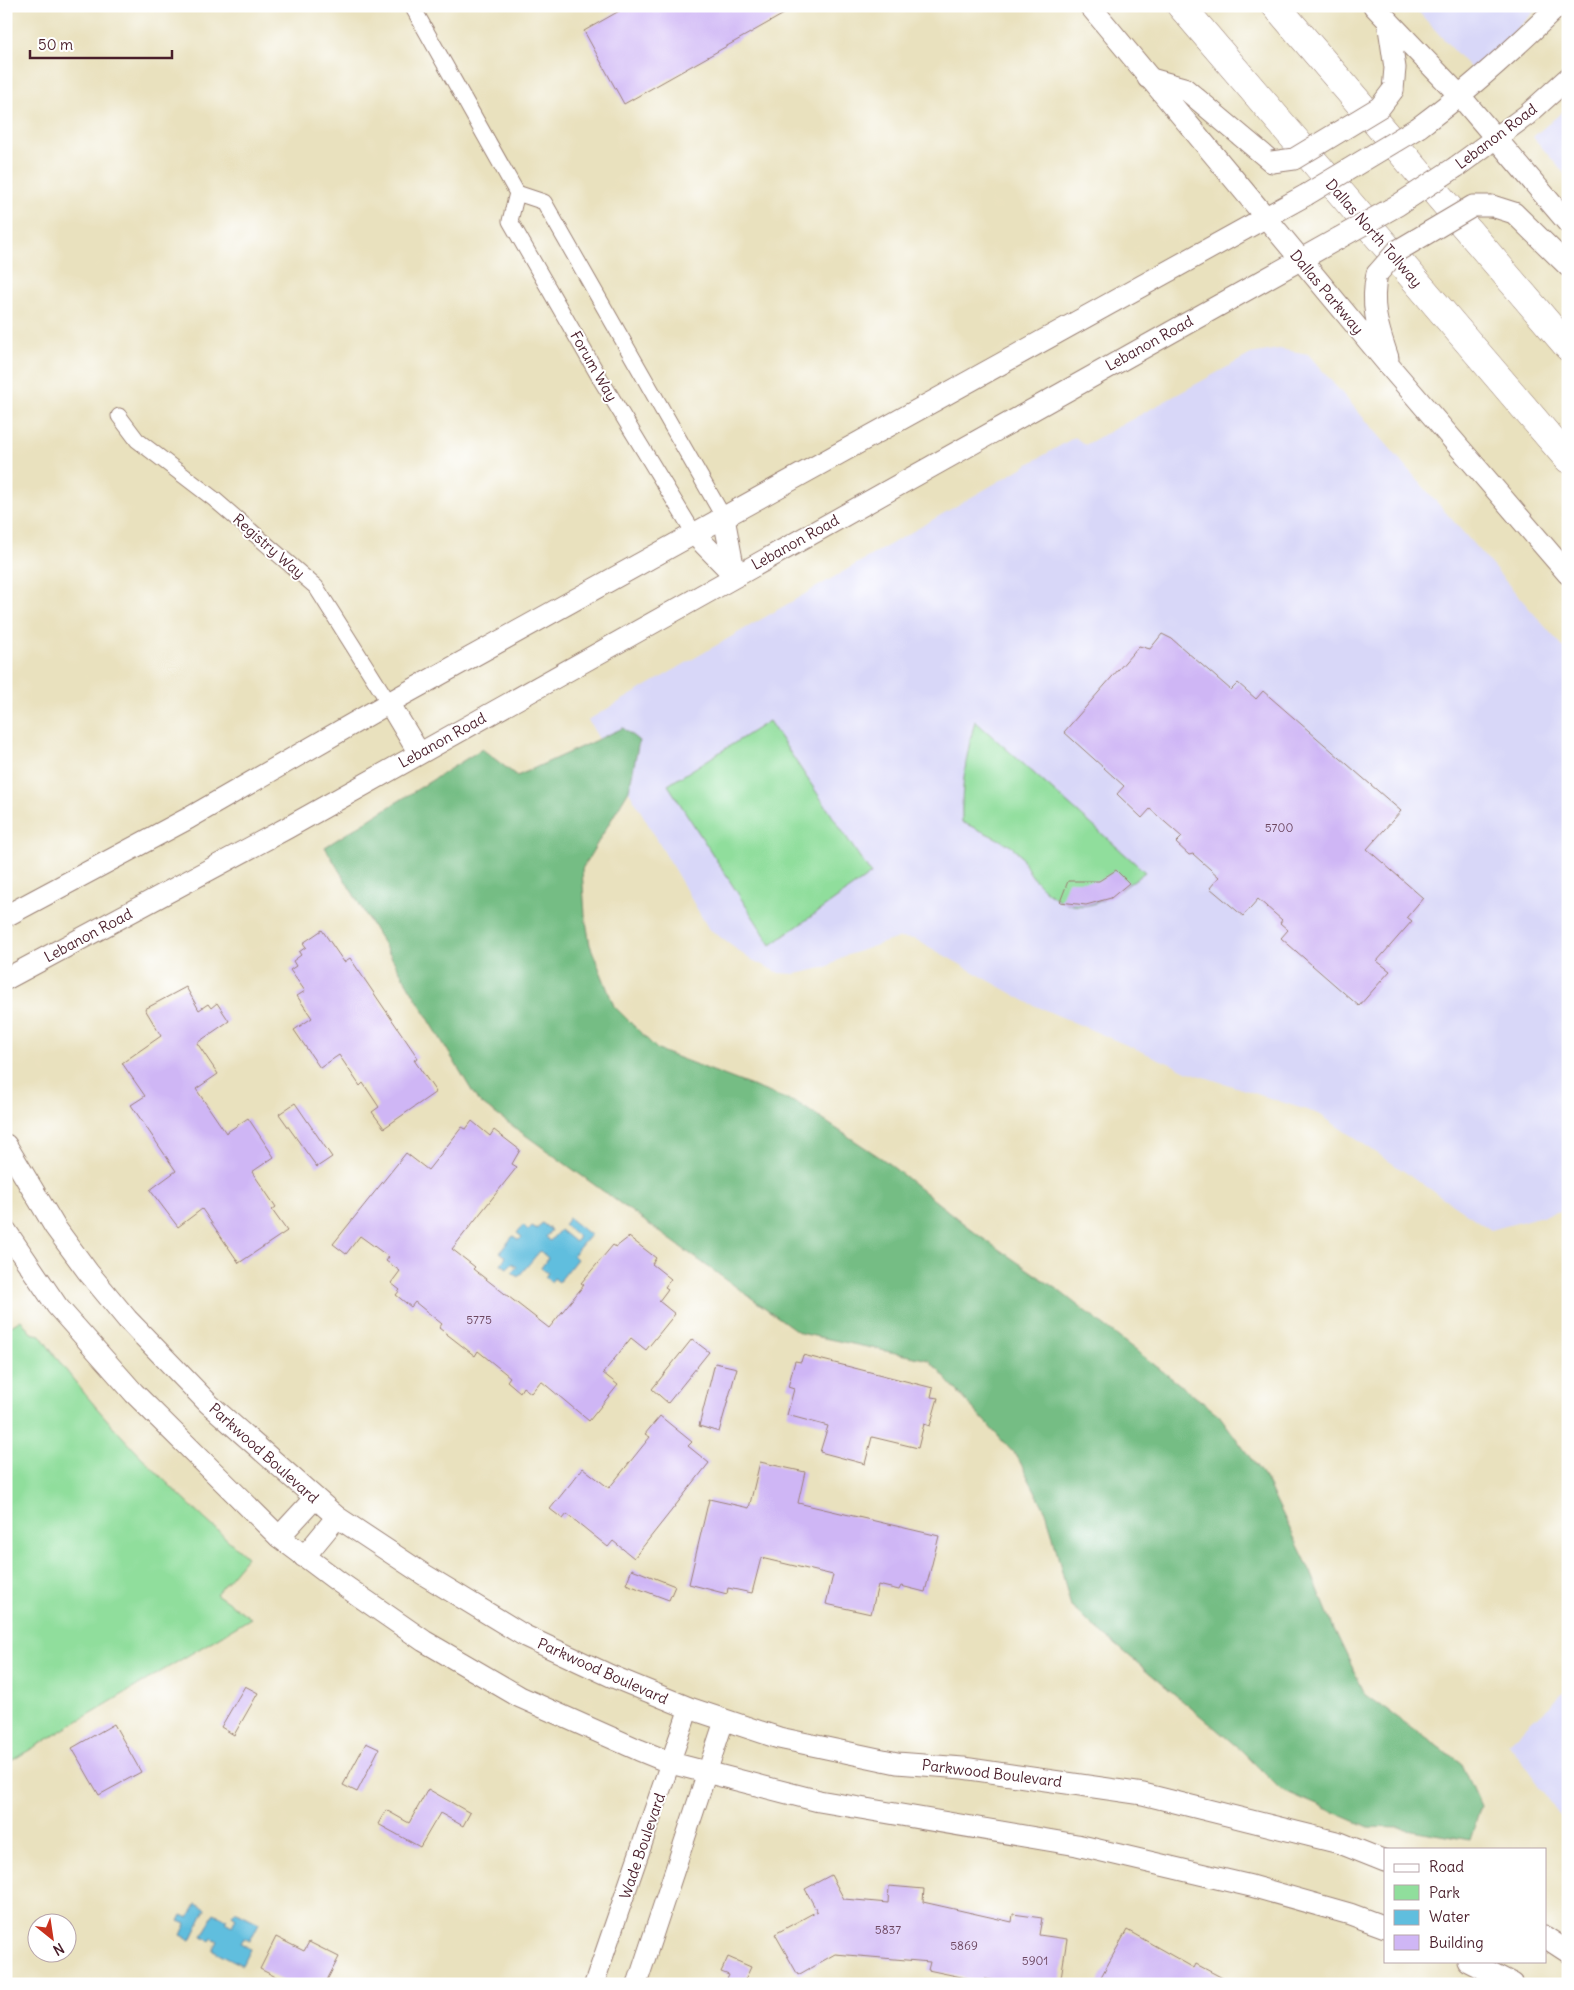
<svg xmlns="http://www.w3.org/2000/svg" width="1574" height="1990" viewBox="0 0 1574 1990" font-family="Delius,sans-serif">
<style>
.built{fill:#d8d7f8}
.green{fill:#90de9c;stroke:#6d7e64}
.forest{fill:#74bd84;stroke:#5f6e58}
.water{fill:#60bede;stroke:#556e84}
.building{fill:#cfb6f5}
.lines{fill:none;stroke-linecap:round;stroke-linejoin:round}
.minor-casing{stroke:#9a8074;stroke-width:17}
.tertiary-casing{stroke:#9a8074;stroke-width:21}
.secondary-casing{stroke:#9a8074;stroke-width:23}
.motorway-casing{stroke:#9a8074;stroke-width:29}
.minor{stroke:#fff;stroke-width:15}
.tertiary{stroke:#fff;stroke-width:19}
.secondary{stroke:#fff;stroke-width:21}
.motorway{stroke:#fff;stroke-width:28}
.secondary-bridge-casing{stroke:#9a8074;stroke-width:23;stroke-linecap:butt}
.secondary-bridge{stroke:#fff;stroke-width:21}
.labels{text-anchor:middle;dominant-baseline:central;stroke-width:4;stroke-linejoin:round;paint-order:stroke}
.number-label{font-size:12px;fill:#6b455e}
.street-label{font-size:15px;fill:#4a1f2b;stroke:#fff}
</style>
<rect width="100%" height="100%" fill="#fff"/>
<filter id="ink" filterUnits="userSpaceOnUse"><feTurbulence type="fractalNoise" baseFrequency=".02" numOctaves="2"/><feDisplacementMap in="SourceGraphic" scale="10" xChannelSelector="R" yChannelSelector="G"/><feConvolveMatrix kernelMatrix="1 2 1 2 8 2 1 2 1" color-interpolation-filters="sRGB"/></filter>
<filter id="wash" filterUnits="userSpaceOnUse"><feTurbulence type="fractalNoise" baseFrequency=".0096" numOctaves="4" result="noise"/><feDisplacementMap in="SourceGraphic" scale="20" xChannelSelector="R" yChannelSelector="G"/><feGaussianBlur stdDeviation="1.12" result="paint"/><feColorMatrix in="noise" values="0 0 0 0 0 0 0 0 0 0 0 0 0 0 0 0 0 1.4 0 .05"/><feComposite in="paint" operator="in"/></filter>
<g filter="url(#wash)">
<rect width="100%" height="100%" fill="#e9e1be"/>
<g class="built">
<polygon points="1413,6 1540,6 1474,72"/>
<polygon points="1568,107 1568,178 1533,137"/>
<polygon points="1279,349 1308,354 1568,653 1568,1209 1491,1230 1319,1114 1189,1072 1029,1003 915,939 898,938 845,956 827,967 796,974 779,973 748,958 708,928 588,720 1075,437 1085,445 1251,354"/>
<polygon points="1568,1689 1568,1827 1508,1743"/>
</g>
<g class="green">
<polygon points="769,721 871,874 771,945 668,785"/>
<path d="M975 721 1145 872C1107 900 1078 926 1037 882 1028 873 1024 859 1016 850 1008 842 974 828 962 822 961 787 966 755 975 721Z"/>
<path d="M21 1320 31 1333 40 1335C98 1418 171 1490 247 1557L216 1594 251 1618 6 1764V1329Z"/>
</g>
<polygon class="forest" points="623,728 639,741 629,790 582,869 585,915 590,945 614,1006 658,1050 799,1104 884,1160 978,1235 1058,1290 1219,1415 1265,1478 1311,1572 1334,1629 1365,1694 1462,1764 1481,1806 1470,1840 1401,1828 1368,1827 1280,1789 1241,1750 1071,1607 1047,1514 1018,1458 929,1360 800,1333 478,1101 325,847 482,749 517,776"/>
<g class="water">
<polygon points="569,1218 590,1235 573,1255 577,1259 559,1282 554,1278 551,1282 545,1277 548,1273 541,1268 548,1258 540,1251 518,1277 512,1272 517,1267 512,1263 507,1268 501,1264 506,1257 500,1252 513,1236 519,1240 522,1237 517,1233 523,1225 528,1230 532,1226 537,1229 542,1223 551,1230 546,1237 550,1241 560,1230 575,1242 579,1237 564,1225"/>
<polygon points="196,1904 206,1909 191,1940 181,1935 186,1924 179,1921 182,1915 189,1918"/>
<polygon points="235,1911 259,1923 250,1941 244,1938 241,1943 250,1949 242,1965 213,1950 218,1941 212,1938 210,1941 202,1937 214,1913 227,1920 225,1922 232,1926 236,1918 232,1915"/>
</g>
<g id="blocks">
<g class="building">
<polygon points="628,6 798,6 624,104 584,31"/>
<polygon points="1162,634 1172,639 1231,690 1238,683 1256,699 1263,691 1401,811 1367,849 1423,898 1407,917 1412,921 1377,961 1390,971 1359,1006 1281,938 1288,930 1280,923 1282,920 1258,899 1243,916 1210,888 1219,877 1193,854 1189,855 1176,843 1182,837 1150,809 1142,818 1117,794 1124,786 1064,732 1139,646 1150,649"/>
<polygon points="1116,870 1129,883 1111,898 1086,905 1060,902 1068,881 1099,881"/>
<polygon points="322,930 344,962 350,958 418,1058 414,1060 436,1092 384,1128 372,1112 379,1107 363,1083 360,1086 339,1055 320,1068 294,1030 312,1018 297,996 305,991 290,970 296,966 293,961 301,955 299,952 306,947 303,943"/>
<polygon points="186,987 199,1010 208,1004 211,1008 217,1003 229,1021 197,1043 218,1074 196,1089 226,1133 248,1118 274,1157 252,1172 276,1207 272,1210 287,1231 239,1263 202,1209 178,1227 150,1190 176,1171 131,1105 145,1096 122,1063 161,1036 145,1009"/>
<polygon points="295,1103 332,1157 317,1167 279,1114"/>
<polygon points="472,1121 490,1136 494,1130 520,1150 512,1164 517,1167 452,1249 475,1267 473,1269 549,1328 584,1285 581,1283 613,1245 616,1247 629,1237 656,1258 652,1264 671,1279 665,1287 668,1289 659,1301 675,1314 646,1350 631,1338 603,1373 618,1385 589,1421 541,1381 531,1393 523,1387 520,1392 507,1381 510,1377 478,1351 475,1356 439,1328 442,1324 415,1302 411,1307 396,1295 400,1290 391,1283 400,1271 386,1261 389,1257 360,1236 346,1254 333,1244 406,1153 428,1170 462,1127 466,1129"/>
<polygon points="692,1339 709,1352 668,1403 652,1389"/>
<polygon points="803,1355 933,1388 931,1397 938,1398 930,1426 924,1424 918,1448 872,1437 865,1464 820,1452 828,1426 787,1415 794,1389 788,1387 795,1361 801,1362"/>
<polygon points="715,1363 737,1368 719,1432 699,1426"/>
<polygon points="660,1416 692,1442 688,1446 709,1463 634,1558 613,1541 608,1547 567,1514 563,1519 550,1509 583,1468 609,1488 650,1437 645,1434"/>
<polygon points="760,1462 805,1472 798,1503 939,1536 925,1592 901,1586 899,1590 878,1585 871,1614 826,1604 833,1575 761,1558 752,1593 728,1588 727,1594 689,1584 709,1499 749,1508"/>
<polygon points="632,1569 675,1586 669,1600 626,1584"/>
<polygon points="245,1686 258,1693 234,1735 221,1727"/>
<polygon points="114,1724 141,1772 99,1795 72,1748"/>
<polygon points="366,1743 379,1749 357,1792 343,1785"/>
<polygon points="428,1789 470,1813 463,1826 440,1813 420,1847 378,1824 386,1810 409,1823"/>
<polygon points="831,1875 844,1899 888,1903 889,1886 924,1889 923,1902 1012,1922 1013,1914 1042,1918 1039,1935 1067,1939 1060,1984 1016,1984 985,1979 985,1982 928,1970 930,1962 835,1954 798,1975 775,1934 817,1911 805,1889"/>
<polygon points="1127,1930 1194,1968 1196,1964 1234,1984 1097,1984"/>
<polygon points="276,1937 304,1951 309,1942 339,1957 325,1984 290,1984 260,1969"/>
<polygon points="728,1957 751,1967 743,1984 725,1984 729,1975 721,1972"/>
</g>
</g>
</g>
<g filter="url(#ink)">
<use href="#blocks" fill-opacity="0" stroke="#9a8074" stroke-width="1"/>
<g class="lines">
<g class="minor-casing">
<g id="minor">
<polyline points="412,6 517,193"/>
<polyline points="119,416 137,440 214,499 316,587 389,703"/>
<polyline points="695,535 601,380 510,221 517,193 544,202 724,518"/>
</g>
</g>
<g class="tertiary-casing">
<g id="tertiary">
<polyline points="594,1984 689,1708"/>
<polyline points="637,1984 724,1721"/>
</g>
</g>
<g class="secondary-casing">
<g id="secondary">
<polyline points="1090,6 1391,368 1568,574"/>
<polyline points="1374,6 1460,96 1568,223"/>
<polyline points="1388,21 1395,68 1393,90"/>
<polyline points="1148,78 1184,88 1272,162"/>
<path d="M1419 127C1469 90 1514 49 1558 6"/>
<polyline points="1456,167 1527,115 1568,78"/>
<polyline points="1492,206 1514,213 1568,266"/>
<path d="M1377 274C1370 306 1378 328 1388 358"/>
<polyline points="724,518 735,576"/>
<polyline points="695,535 735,576"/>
<polyline points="389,703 419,753"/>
<polyline points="6,916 189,818 401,696 1306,195"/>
<polyline points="6,979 287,828 1339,238"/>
<polyline points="6,1145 55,1227 88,1272 127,1319 209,1404 337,1517 423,1574 525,1636 611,1676 689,1708 779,1738 897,1763 963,1768 1143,1794 1340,1843 1385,1861"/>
<polyline points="6,1231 57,1306 134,1393 279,1537 339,1582 424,1641 520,1697 639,1750 671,1763 706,1772 819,1801 1077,1845 1251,1886 1350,1914 1385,1927"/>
<polyline points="279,1537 314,1499"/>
<polyline points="304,1557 337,1517"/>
<polyline points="1545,1937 1568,1952"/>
<polyline points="1468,1961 1513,1984"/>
</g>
</g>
<g class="motorway-casing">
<g id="motorway">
<polyline points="1181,6 1568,459"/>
<polyline points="1276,6 1568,347"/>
</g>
</g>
<use href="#minor" class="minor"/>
<use href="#tertiary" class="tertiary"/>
<use href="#secondary" class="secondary"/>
<use href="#motorway" class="motorway"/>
<g class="secondary-bridge-casing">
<g id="secondary-bridge">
<polyline points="1272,162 1294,159 1380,107 1393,90"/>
<polyline points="1306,195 1419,127"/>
<polyline points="1339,238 1398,205 1456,167"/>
<polyline points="1377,274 1397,251 1473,206 1492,206"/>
</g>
</g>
<use href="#secondary-bridge" class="secondary-bridge"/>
</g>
</g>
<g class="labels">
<g class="number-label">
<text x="1279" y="827">5700</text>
<text x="479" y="1319">5775</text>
<text x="888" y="1929">5837</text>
<text x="964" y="1945">5869</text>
<text x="1035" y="1960">5901</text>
</g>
<g class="street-label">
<text transform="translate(1496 136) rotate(-37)">Lebanon Road</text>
<text transform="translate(1374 233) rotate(49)">Dallas North Tollway</text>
<text transform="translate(1327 292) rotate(50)">Dallas Parkway</text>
<text transform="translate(1149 343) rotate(-29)">Lebanon Road</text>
<text transform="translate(594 366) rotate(60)">Forum Way</text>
<text transform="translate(795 542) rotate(-29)">Lebanon Road</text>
<text transform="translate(269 546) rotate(41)">Registry Way</text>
<text transform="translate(442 740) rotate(-29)">Lebanon Road</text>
<text transform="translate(88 935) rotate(-28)">Lebanon Road</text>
<text transform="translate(264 1453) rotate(42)">Parkwood Boulevard</text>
<text transform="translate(603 1671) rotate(24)">Parkwood Boulevard</text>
<text transform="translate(992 1773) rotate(7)">Parkwood Boulevard</text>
<text transform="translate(642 1846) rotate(-71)">Wade Boulevard</text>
</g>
</g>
<rect width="1574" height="1990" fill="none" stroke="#fff" stroke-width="25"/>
<rect x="1384" y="1848" width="162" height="115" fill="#ffffff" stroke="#b7a5aa"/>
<rect x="1394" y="1864" width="25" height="8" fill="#ffffff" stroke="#b7a5aa"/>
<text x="1429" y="1872" font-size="15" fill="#4a1f2b">Road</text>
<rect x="1394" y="1885" width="25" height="15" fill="#90de9c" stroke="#b7a5aa"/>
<text x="1429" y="1898" font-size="15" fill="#4a1f2b">Park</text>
<rect x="1394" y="1910" width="25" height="15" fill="#60bede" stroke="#b7a5aa"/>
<text x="1429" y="1922" font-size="15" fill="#4a1f2b">Water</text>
<rect x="1394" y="1935" width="25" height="15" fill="#cfb6f5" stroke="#b7a5aa"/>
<text x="1429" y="1948" font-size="15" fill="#4a1f2b">Building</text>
<g transform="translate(52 1938) rotate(150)"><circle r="24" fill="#ffffff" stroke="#b7a5aa"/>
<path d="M0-4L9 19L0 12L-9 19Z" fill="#c8321e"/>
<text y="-8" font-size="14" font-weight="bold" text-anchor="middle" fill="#4a1f2b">N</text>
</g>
<path d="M30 50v8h142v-8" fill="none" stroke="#4a1f2b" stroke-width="2.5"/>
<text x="38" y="50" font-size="15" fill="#4a1f2b" stroke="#ffffff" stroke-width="4" paint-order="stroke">50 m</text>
</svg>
